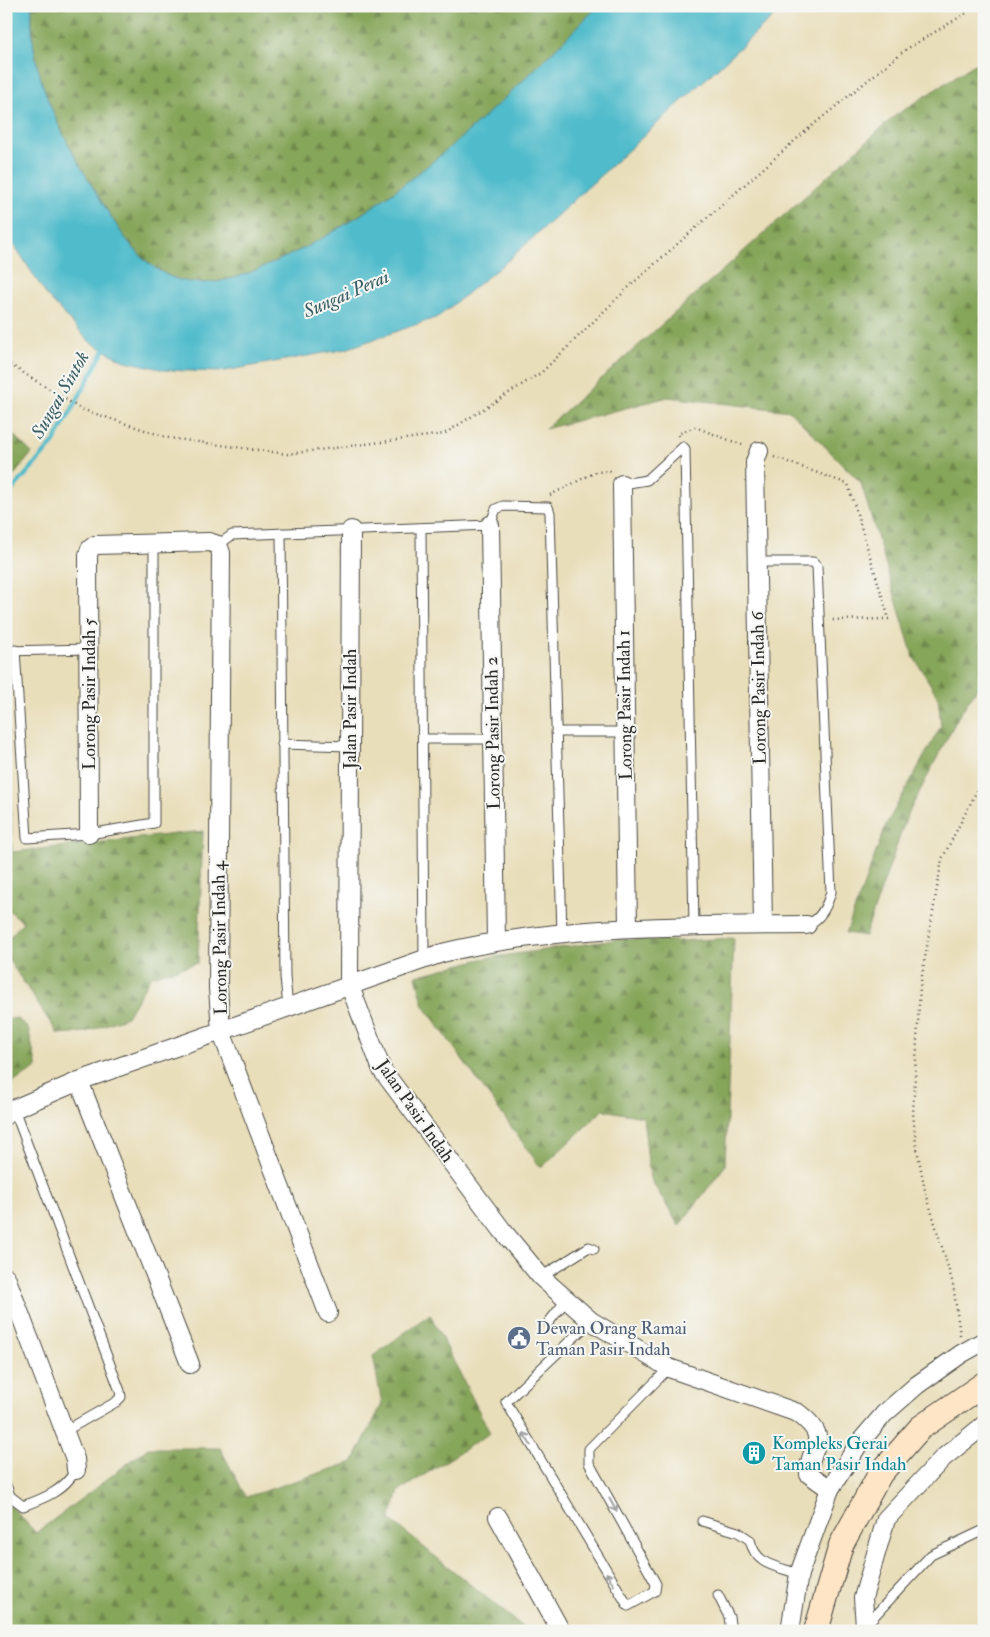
<svg xmlns="http://www.w3.org/2000/svg" width="990" height="1637" viewBox="0 0 990 1637" font-family="'IM FELL Double Pica',serif">
<style>
.forest{fill:url(#forest-firs);stroke:#586842}
.water{fill:#4fbbcb;stroke:#3d737b}
.lines{fill:none;stroke-linecap:round;stroke-linejoin:round}
.stream{stroke:#4fbbcb;stroke-width:4.5}
.lane-casing{stroke:#484640;stroke-width:11}
.street-casing{stroke:#484640;stroke-width:20}
.secondary-casing{stroke:#484640;stroke-width:26}
.path{stroke:#484640;stroke-width:2.5;stroke-dasharray:1 4;stroke-linecap:butt}
.lane{stroke:#fff;stroke-width:9}
.street{stroke:#fff;stroke-width:18}
.secondary{stroke:#fee5c5;stroke-width:24}
.oneway{stroke:#a0a0a0}
.labels{text-anchor:middle;dominant-baseline:central;stroke-width:4;stroke-linejoin:round;paint-order:stroke}
.street-label{font-size:18px;fill:#2b2b2b;stroke:#f6f6f2}
.service-label{font-size:18px;fill:#4e5e75;stroke:#f6f6f2;text-anchor:start}
.culture-label{font-size:18px;fill:#0d838f;stroke:#f6f6f2;text-anchor:start}
.water-label{font-size:19px;font-style:italic;fill:#385d63;stroke:#f6f6f2}
</style>
<defs>
<pattern id="forest-firs" width="22" height="20" patternUnits="userSpaceOnUse" patternTransform="scale(1.25)"><rect width="22" height="20" fill="#86a65a"/><path d="M5 1l3.5 6h-7zM16 11l3.5 6h-7z" fill="#6e874b"/></pattern>
</defs>
<rect width="100%" height="100%" fill="#f6f6f2"/>
<filter id="ink" filterUnits="userSpaceOnUse"><feTurbulence type="fractalNoise" baseFrequency=".02" numOctaves="2"/><feDisplacementMap in="SourceGraphic" scale="10" xChannelSelector="R" yChannelSelector="G"/><feConvolveMatrix kernelMatrix="1 2 1 2 8 2 1 2 1" color-interpolation-filters="sRGB"/></filter>
<filter id="wash" filterUnits="userSpaceOnUse"><feTurbulence type="fractalNoise" baseFrequency=".0096" numOctaves="4" result="noise"/><feDisplacementMap in="SourceGraphic" scale="20" xChannelSelector="R" yChannelSelector="G"/><feGaussianBlur stdDeviation="1.12" result="paint"/><feColorMatrix in="noise" values="0 0 0 0 0 0 0 0 0 0 0 0 0 0 0 0 0 1.4 0 .05"/><feComposite in="paint" operator="in"/></filter>
<g filter="url(#wash)">
<rect width="100%" height="100%" fill="#e9deba"/>
<g class="forest">
<path d="M32 6H598C504 101 400 206 277 261 248 274 216 288 184 281 141 271 118 228 97 194 62 136 28 76 32 6Z"/>
<polygon points="984,58 984,678 958,717 907,816 865,936 846,933 886,825 941,726 938,697 913,656 861,483 790,411 668,397 545,429 896,115"/>
<polygon points="6,428 32,453 6,485"/>
<polygon points="6,720 8,722 12,852 203,831 198,963 151,976 127,1017 86,1032 58,1034 6,956 6,941 23,922 6,908"/>
<polygon points="734,938 725,1166 679,1226 650,1178 643,1117 603,1110 541,1168 424,1006 416,976 481,959 621,939 677,941"/>
<polygon points="16,1018 28,1028 37,1068 6,1087 6,1020"/>
<polygon points="430,1314 490,1433 399,1491 390,1520 528,1631 6,1631 6,1501 36,1533 148,1448 220,1448 246,1497 353,1462 382,1404 373,1356"/>
</g>
<path class="water" d="M6 6H32C28 76 62 136 97 194 118 228 141 271 184 281 216 288 248 274 277 261 400 206 504 101 598 6H785L512 257 438 317 346 349 219 372 164 370 122 360 90 342 47 296 6 232Z"/>
<g class="lines">
<polyline class="stream" points="6,497 54,442 107,345"/>
</g>
</g>
<g filter="url(#ink)">
<g class="lines">
<g class="lane-casing">
<g id="lane">
<polyline points="622,484 647,480 683,447 685,449 694,926"/>
<polyline points="421,528 424,958"/>
<polyline points="281,533 285,977 288,1007"/>
<polyline points="218,545 232,535 490,525 496,509 503,506 548,507 550,513 562,934"/>
<path d="M757 562H813L817 566 831 892C827 906 821 919 807 925"/>
<polyline points="15,650 27,838 89,834 154,823 154,543"/>
<polyline points="6,651 89,649"/>
<polyline points="556,732 625,732"/>
<polyline points="423,739 493,739"/>
<polyline points="282,744 350,746"/>
<polyline points="14,1109 120,1391 121,1397 116,1402 65,1431"/>
<polyline points="541,1277 589,1247 594,1249"/>
<polyline points="591,1321 506,1402 628,1606 655,1591 656,1584 589,1463 589,1449 669,1368"/>
<polyline points="549,1322 567,1299"/>
<path d="M6 1485 10 1496 23 1506C45 1498 63 1491 76 1470"/>
<path d="M702 1521 738 1532 750 1540C756 1566 776 1566 799 1574"/>
<polyline points="718,1595 729,1617 731,1631"/>
<polyline points="865,1626 931,1555 984,1530"/>
</g>
</g>
<g class="street-casing">
<g id="street">
<polyline points="759,451 755,462 763,925"/>
<polyline points="622,484 628,927"/>
<polyline points="490,525 496,940"/>
<path d="M351 530 349 984 382 1070 502 1230 541 1277 591 1321 669 1368 798 1413C835 1441 807 1446 809 1474L830 1489"/>
<polyline points="89,834 88,555 90,549 95,545 209,542 218,545 221,553 218,988 221,1031 328,1313"/>
<polyline points="79,1081 190,1364"/>
<path d="M6 1115 14 1109 79 1081 442 953C564 924 683 926 807 925"/>
<polyline points="6,1277 75,1459 76,1470"/>
<polyline points="498,1517 561,1631"/>
<polyline points="865,1626 863,1598 886,1519 943,1458 984,1425"/>
<polyline points="790,1631 799,1574 830,1489 860,1442 884,1414 917,1385 961,1354 984,1341"/>
</g>
</g>
<g class="secondary-casing">
<polyline id="secondary" points="816,1631 841,1545 880,1474 920,1428 984,1384"/>
</g>
<g class="path">
<polyline points="6,362 81,409 169,438 287,454 444,434 542,372 632,284 808,129 905,50 978,6"/>
<polyline points="679,436 678,434 695,427 745,446"/>
<polyline points="774,457 848,484 889,619 830,620"/>
<polyline points="550,495 596,472 610,471 613,473"/>
<polyline points="960,1335 953,1284 925,1190 916,1144 913,1113 920,987 942,859 984,777"/>
</g>
<use href="#lane" class="lane"/>
<use href="#street" class="street"/>
<use href="#secondary" class="secondary"/>
</g>
<defs><path id="oneway-shaft" d="M-6 0H5M1.5-3L5.5 0L1.5 3" fill="none" stroke-width="1.6" stroke-linecap="round" stroke-linejoin="round" transform="scale(1.25)"/></defs>
<g class="oneway">
<use href="#oneway-shaft" transform="translate(527 1439) rotate(-121)"/>
<use href="#oneway-shaft" transform="translate(613 1505) rotate(61)"/>
<use href="#oneway-shaft" transform="translate(610 1579) rotate(-121)"/>
</g>
</g>
<defs>
<g id="civic-disc" transform="scale(1.25)"><circle r="9.5" fill="#5c6f8a" stroke="#f6f6f2"/><path d="M-.6-6.5H3V-4.5H.6V-3L4-1V1h2V6H-6V1h2V-1L-.6-3ZM-1.2 2.5V6h2.4V2.5Z" fill="#fff"/></g>
<g id="building-disc" transform="scale(1.25)"><circle r="9.5" fill="#0f9aa8" stroke="#f6f6f2"/><path d="M-4-6H4V6H1V3H-1V6H-4ZM-2.5-4.3h1.7v1.8h-1.7ZM.8-4.3h1.7v1.8H.8ZM-2.5-1h1.7V.8h-1.7ZM.8-1h1.7V.8H.8Z" fill="#fff"/></g>
</defs>
<g fill-rule="evenodd">
<use href="#civic-disc" x="519" y="1338"/>
<use href="#building-disc" x="754" y="1453"/>
</g>
<g class="labels">
<g class="street-label">
<text transform="translate(759 688) rotate(-91)">Lorong Pasir Indah 6</text>
<text transform="translate(89 694) rotate(-90)">Lorong Pasir Indah 5</text>
<text transform="translate(625 705) rotate(-91)">Lorong Pasir Indah 1</text>
<text transform="translate(350 709) rotate(-90)">Jalan Pasir Indah</text>
<text transform="translate(493 733) rotate(-91)">Lorong Pasir Indah 2</text>
<text transform="translate(220 938) rotate(-91)">Lorong Pasir Indah 4</text>
<text transform="translate(415 1111) rotate(55)">Jalan Pasir Indah</text>
</g>
<g class="service-label">
<text x="536" y="1328">Dewan Orang Ramai<tspan x="536" dy="21">Taman Pasir Indah</tspan></text>
</g>
<g class="culture-label">
<text x="772" y="1443">Kompleks Gerai<tspan x="772" dy="21">Taman Pasir Indah</tspan></text>
</g>
<g class="water-label">
<text transform="translate(346 294) rotate(-24)">Sungai Perai</text>
<text transform="translate(60 395) rotate(-60)">Sungai Sintok</text>
</g>
</g>
<rect width="990" height="1637" fill="none" stroke="#f6f6f2" stroke-width="25"/>
</svg>
